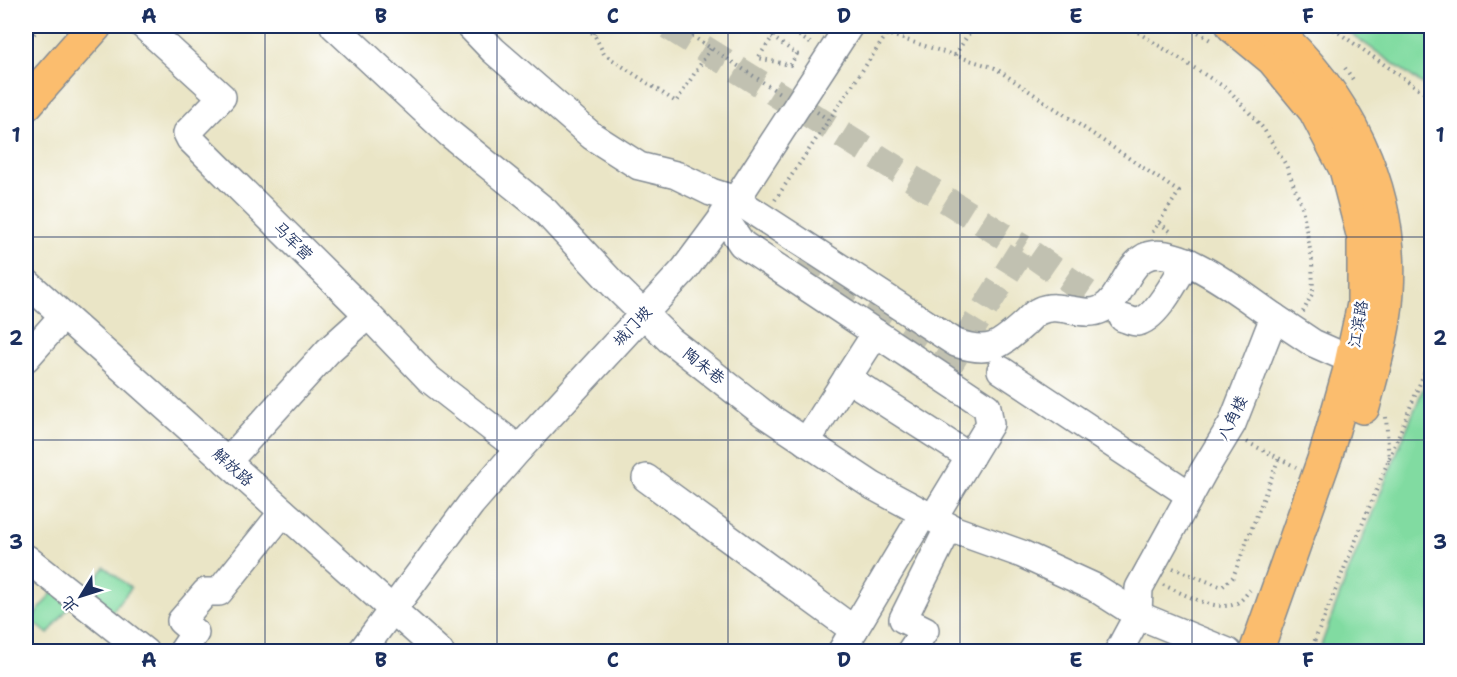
<svg xmlns="http://www.w3.org/2000/svg" width="1457" height="677" viewBox="0 0 1457 677" font-family="'Shantell Sans','LXGW WenKai TC',sans-serif">
<style>
.green{fill:#81dba1;stroke:#4e8580;stroke-width:1.5}
.lines{fill:none;stroke-linecap:round;stroke-linejoin:round}
.minor-tunnel{stroke:#c1c1b1;stroke-width:27;stroke-dasharray:27 14;stroke-linecap:butt}
.minor-casing{stroke:#828a92;stroke-width:30}
.major-casing{stroke:#828a92;stroke-width:36}
.path{stroke:#828a92;stroke-width:4;stroke-dasharray:1.5 4.5;stroke-linecap:butt}
.minor{stroke:#fff;stroke-width:27}
.major{stroke:#fbbd6e;stroke-width:33}
.grid{fill:none;stroke:#1b2f5e;stroke-width:1.5;stroke-opacity:0.55}
.labels{text-anchor:middle;dominant-baseline:central;stroke-width:5;stroke-linejoin:round;paint-order:stroke}
.street-label{font-size:16px;fill:#1b2f5e;stroke:#fff}
.neatline{fill:none;stroke:#1b2f5e;stroke-width:2}
.grid-label{font-size:20px;text-anchor:middle;font-weight:bold;fill:#1b2f5e}
</style>
<rect width="100%" height="100%" fill="#fff"/>
<filter id="ink" filterUnits="userSpaceOnUse"><feTurbulence type="fractalNoise" baseFrequency=".0167" numOctaves="2"/><feDisplacementMap in="SourceGraphic" scale="12" xChannelSelector="R" yChannelSelector="G"/><feConvolveMatrix kernelMatrix="1 2 1 2 8 2 1 2 1" color-interpolation-filters="sRGB"/></filter>
<filter id="wash" filterUnits="userSpaceOnUse"><feTurbulence type="fractalNoise" baseFrequency=".008" numOctaves="4" result="noise"/><feDisplacementMap in="SourceGraphic" scale="24" xChannelSelector="R" yChannelSelector="G"/><feGaussianBlur stdDeviation="1.35" result="paint"/><feColorMatrix in="noise" values="0 0 0 0 0 0 0 0 0 0 0 0 0 0 0 0 0 1.4 0 .05"/><feComposite in="paint" operator="in"/></filter>
<g filter="url(#wash)">
<rect width="100%" height="100%" fill="#eae5c6"/>
<g class="green">
<polygon points="1340,26 1431,26 1431,90"/>
<polygon points="1431,369 1431,651 1319,651 1346,578"/>
<polygon points="105,567 131,588 107,618 81,597"/>
<polygon points="55,589 72,603 48,634 31,620"/>
</g>
</g>
<g filter="url(#ink)">
<g class="lines">
<g class="minor-tunnel">
<polyline points="668,26 1023,248"/>
<polyline points="799,261 951,362 1023,248 1123,318"/>
</g>
<g class="minor-casing">
<g id="minor">
<polyline points="144,26 222,97 187,133 190,139 368,315 429,379 519,449"/>
<polyline points="334,26 450,134 545,211 613,284 670,340 763,413 873,486 955,530 1022,554 1094,587 1138,615"/>
<path d="M470 26 493 50 592 136 639 166 676 175 711 192 736 200 956 343C991 355 1000 345 1025 323 1029 319 1034 313 1039 311 1059 301 1083 319 1102 309 1121 298 1125 271 1142 259 1172 237 1247 299 1274 317"/>
<polyline points="723,216 742,244 987,407 990,424 933,518"/>
<polyline points="26,282 440,652"/>
<path d="M1123 318C1127 319 1133 322 1137 322 1156 320 1178 276 1187 261"/>
<polyline points="26,358 63,316"/>
<polyline points="1001,370 1190,495"/>
<polyline points="847,378 970,457"/>
<polyline points="806,442 876,333"/>
<polyline points="227,462 328,351 368,315"/>
<polyline points="646,478 854,630 924,513"/>
<polyline points="26,558 145,652"/>
<polyline points="1138,615 1139,588 1203,472 1232,424 1274,317 1313,343 1338,354 1371,361"/>
<polyline points="182,652 195,633 181,621 206,592 219,592 283,512"/>
<polyline points="361,652 471,504 519,449 684,270 736,200 849,26"/>
<polyline points="841,652 854,630"/>
<polyline points="910,652 925,630 903,619 949,527"/>
<polyline points="1118,652 1138,615 1228,652"/>
</g>
</g>
<g class="major-casing">
<g id="major">
<polyline points="1233,26 1273,59 1315,110 1346,169 1364,238 1364,304 1349,373 1326,454 1256,652"/>
<path d="M1269 26C1345 92 1394 187 1387 291 1385 331 1373 368 1363 407"/>
<polyline points="26,104 95,26"/>
</g>
</g>
<g class="path">
<polyline points="581,26 594,34 604,54 676,102 711,48"/>
<polyline points="677,26 781,94"/>
<polyline points="784,26 813,45"/>
<polyline points="1128,26 1229,90 1263,128 1286,165 1302,207 1312,260 1313,292 1303,312"/>
<polyline points="1188,26 1212,41"/>
<polyline points="1329,26 1432,98"/>
<polyline points="870,29 887,34"/>
<polyline points="594,34 599,26"/>
<polyline points="772,37 797,54 790,65 758,58 780,26"/>
<polyline points="26,43 41,26"/>
<polyline points="955,55 974,26"/>
<polyline points="1345,68 1354,81"/>
<polyline points="817,112 829,120"/>
<polyline points="775,200 887,34 995,68 1179,192 1152,233"/>
<polyline points="1159,223 1173,233"/>
<polyline points="1386,417 1389,460"/>
<polyline points="1247,442 1296,467"/>
<polyline points="1173,568 1222,587 1233,577 1279,458"/>
<path d="M1163 585C1183 593 1221 616 1240 601 1244 598 1247 593 1250 590"/>
<polyline points="1310,652 1432,354"/>
</g>
<use href="#minor" class="minor"/>
<use href="#major" class="major"/>
</g>
</g>
<path class="grid" d="M265 26V652M497 26V652M728 26V652M960 26V652M1192 26V652M26 237H1432M26 440H1432"/>
<g class="labels">
<g class="street-label">
<text transform="translate(293 241) rotate(45)">马军营</text>
<text transform="translate(1358 324) rotate(-80)">江滨路</text>
<text transform="translate(632 326) rotate(-47)">城门坡</text>
<text transform="translate(704 366) rotate(38)">陶朱巷</text>
<text transform="translate(1232 418) rotate(-64)">八角楼</text>
<text transform="translate(233 467) rotate(42)">解放路</text>
</g>
</g>
<rect width="1457" height="677" fill="none" stroke="#fff" stroke-width="66"/>
<g transform="translate(81 596) rotate(232)" stroke="#ffffff" stroke-width="4.5" paint-order="stroke">
<path d="M0-4.5L10 22L0 15L-10 22Z" fill="#1b2f5e"/>
<text y="-9" font-size="16" font-weight="bold" text-anchor="middle" fill="#1b2f5e">北</text>
</g>
<rect x="33" y="33" width="1391" height="611" class="neatline"/>
<g class="grid-label">
<text x="149" y="23">A</text>
<text x="381" y="23">B</text>
<text x="613" y="23">C</text>
<text x="844" y="23">D</text>
<text x="1076" y="23">E</text>
<text x="1308" y="23">F</text>
<text x="16" y="142">1</text>
<text x="1440" y="142">1</text>
<text x="16" y="345">2</text>
<text x="1440" y="345">2</text>
<text x="16" y="549">3</text>
<text x="1440" y="549">3</text>
<text x="149" y="667">A</text>
<text x="381" y="667">B</text>
<text x="613" y="667">C</text>
<text x="844" y="667">D</text>
<text x="1076" y="667">E</text>
<text x="1308" y="667">F</text>
</g>
</svg>
